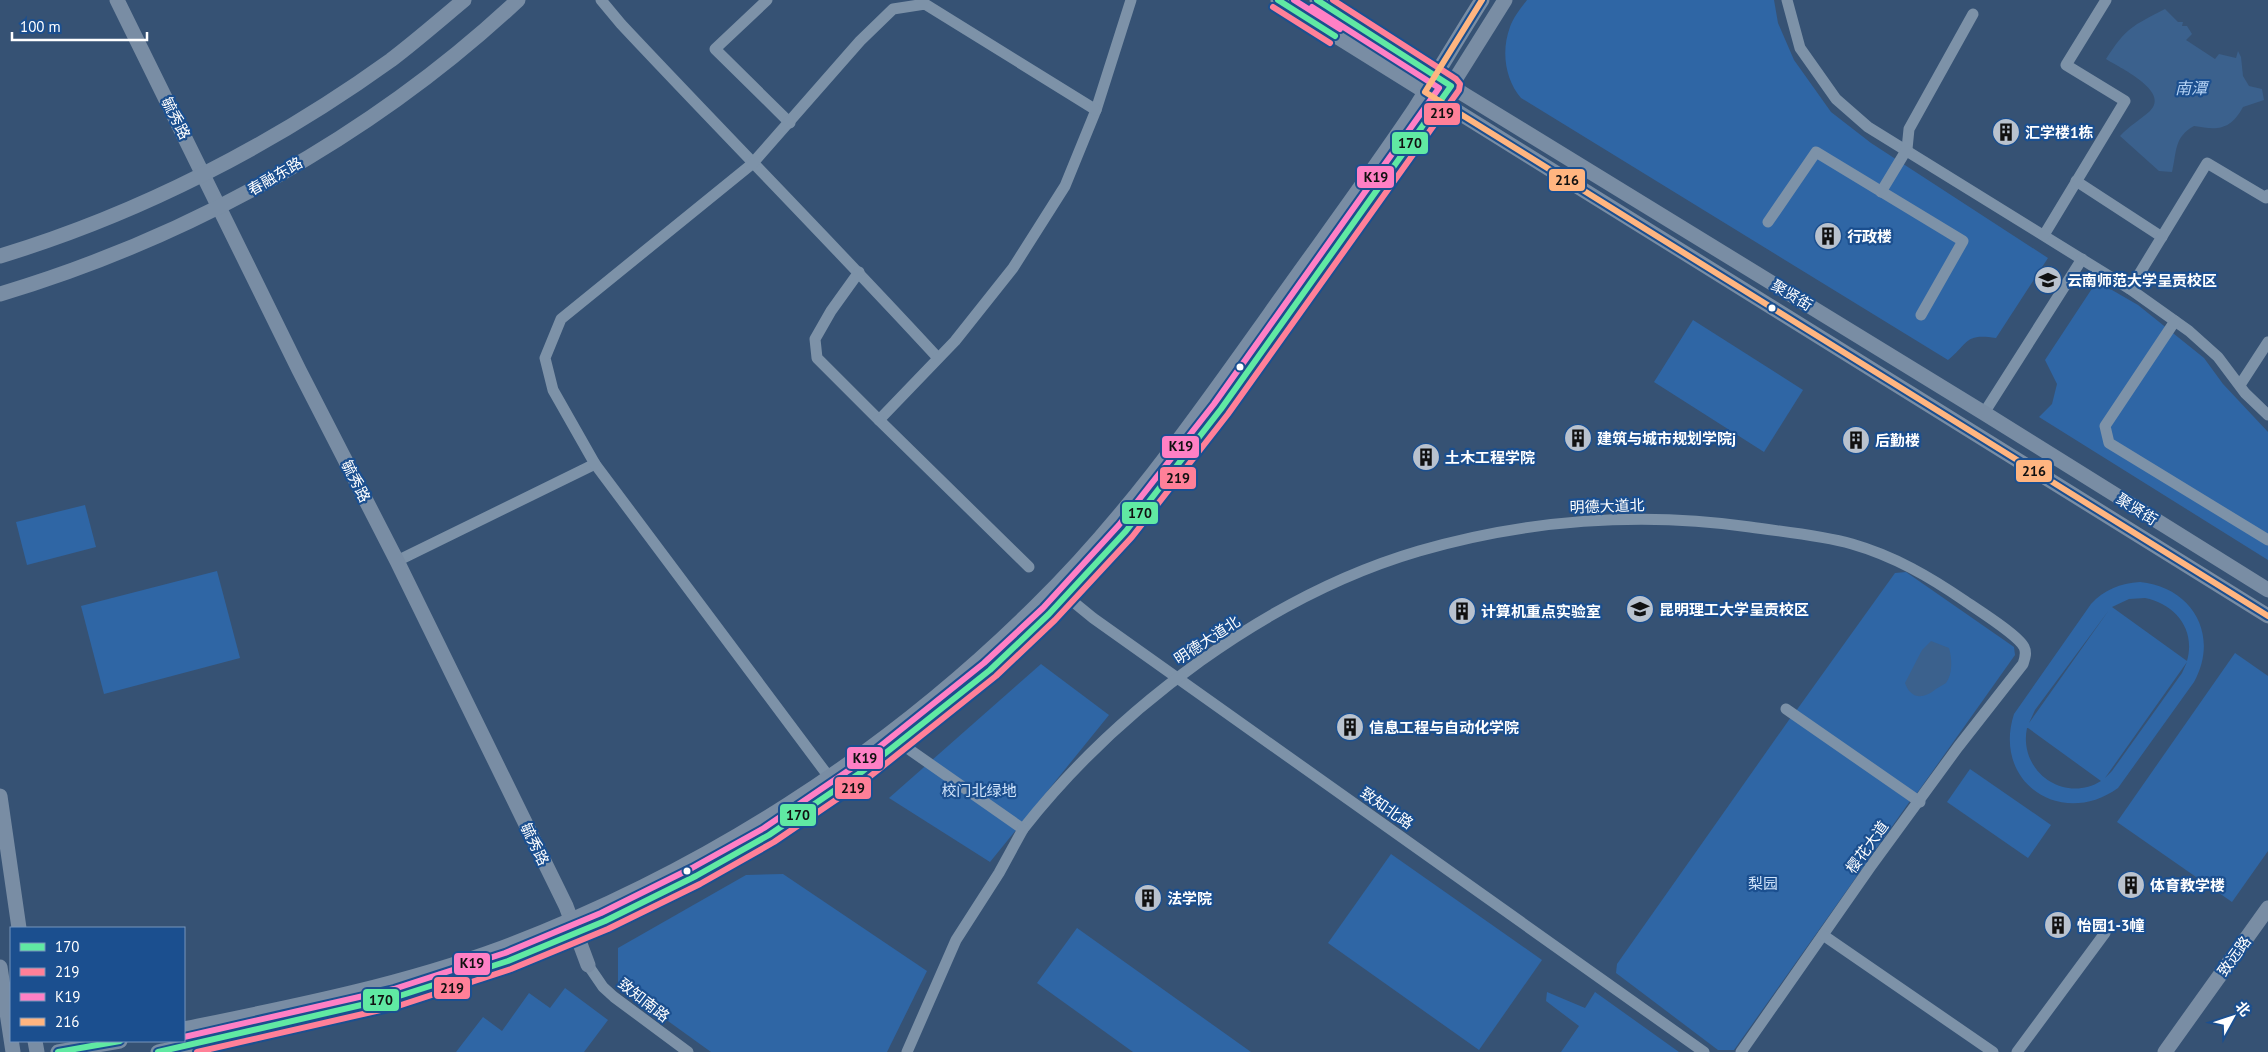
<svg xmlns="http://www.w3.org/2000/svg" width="2268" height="1052" viewBox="0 0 2268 1052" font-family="'PT Sans','Noto Sans SC',sans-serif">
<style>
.green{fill:#2f66a5;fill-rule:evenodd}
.water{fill:#3b618d}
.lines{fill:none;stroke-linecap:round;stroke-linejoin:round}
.street{stroke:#7d92a8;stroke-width:11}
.secondary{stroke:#798da4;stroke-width:15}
.bus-1-casing{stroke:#1b4f8f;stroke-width:10}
.bus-2-casing{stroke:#1b4f8f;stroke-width:10}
.bus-3-casing{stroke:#1b4f8f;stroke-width:10}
.bus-4-casing{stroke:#1b4f8f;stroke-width:10}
.bus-1{stroke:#60e9a3;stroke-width:6}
.bus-2{stroke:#ff8098;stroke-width:6}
.bus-3{stroke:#ff80c5;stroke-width:6}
.bus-4{stroke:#ffb580;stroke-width:6}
.bus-dot{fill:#fff;stroke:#1b4f8f;stroke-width:2}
.labels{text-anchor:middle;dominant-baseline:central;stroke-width:4.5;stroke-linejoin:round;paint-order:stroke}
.street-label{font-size:15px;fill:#fff;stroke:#1b4f8f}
.poi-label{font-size:15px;font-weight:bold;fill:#fff;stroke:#1b4f8f;text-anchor:start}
.park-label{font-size:15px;fill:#cfe3fa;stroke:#1b4f8f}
.water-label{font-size:16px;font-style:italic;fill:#b5d3f5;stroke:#1b4f8f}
.line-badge{stroke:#1b4f8f;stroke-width:2}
.pale-badge-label{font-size:14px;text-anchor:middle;font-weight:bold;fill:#111}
</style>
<rect width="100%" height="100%" fill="#365274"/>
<g class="green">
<path d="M1527 0H1774L1778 23 1794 60 1831 112 1871 143 2048 258 1996 338C1964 333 1969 343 1948 360L1521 98C1505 79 1501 51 1510 27 1513 18 1521 8 1527 0Z"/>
<polygon points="2095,284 2112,290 2138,305 2204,358 2223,384 2268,432 2268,560 2039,417 2052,404 2057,384 2045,360"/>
<polygon points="1693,320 1803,390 1764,452 1654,382"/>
<polygon points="85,505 96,547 27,565 16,522"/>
<polygon points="217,571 240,658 104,694 81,606"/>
<polygon points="1906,572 2014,647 2015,655 1915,796 1796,711 1895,573"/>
<path d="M2140 582C2192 587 2220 635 2194 682L2118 788C2061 829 1992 782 2014 714L2091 604C2104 590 2120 583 2140 582ZM2145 598C2175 604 2196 629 2187 661L2112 607 2129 599ZM2109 610 2029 723 2035 710ZM2187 662 2182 673 2112 771 2105 778ZM2027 728H2028L2101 781C2064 804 2018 771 2027 728Z"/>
<polygon points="2235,653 2268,676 2268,851 2232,902 2117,822"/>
<polygon points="1041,664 1109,715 990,862 889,798"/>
<polygon points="1791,717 1910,801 1734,1050 1718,1050 1616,973 1617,964"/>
<polygon points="1970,769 2051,825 2028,858 1947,802"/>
<polygon points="1391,854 1542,960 1479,1050 1328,943"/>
<polygon points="783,874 927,971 887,1052 711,1052 618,985 618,948 746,875"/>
<polygon points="1077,928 1251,1052 1133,1052 1037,983"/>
<polygon points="565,988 608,1020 584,1052 456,1052 483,1017 502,1031 529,993 550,1008"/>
<polygon points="1547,992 1585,1008 1595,992 1679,1052 1561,1052 1579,1026 1546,1001"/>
</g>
<g class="water">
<path d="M2165 9 2178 22H2183L2182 26H2187L2192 34 2186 40 2215 59 2219 54 2236 58 2238 51 2241 57 2243 76 2249 86 2262 89 2264 100 2243 107C2230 131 2217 130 2194 126 2174 137 2177 151 2172 172L2159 171 2120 136C2129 126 2140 120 2150 111 2171 91 2118 67 2106 59 2126 28 2132 26 2165 9Z"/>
<path d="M1931 641 1949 648C1952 658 1953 674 1946 683 1943 685 1939 687 1936 689 1924 699 1911 700 1905 683L1922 650Z"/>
</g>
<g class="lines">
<g class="street">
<path d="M601 0 621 24C726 136 834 245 938 358"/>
<polyline points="767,0 715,49 790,123"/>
<polyline points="1787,0 1800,48 1836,99 1868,127 2130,289 2189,331 2218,357 2245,393 2268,415"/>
<polyline points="2076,181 2162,237"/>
<polyline points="1881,192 1907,149 1909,129 1973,14"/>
<polyline points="1768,222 1816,152 1963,241 1921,315"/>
<polyline points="2044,235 2125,101 2066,65 2106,0"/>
<polyline points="859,272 831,311 815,339 817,358 879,420 955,341 1013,268 1065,186 1096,110 1131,0"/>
<polyline points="2130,289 2207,163 2266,198 2268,195"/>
<polyline points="2175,321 2105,426 2109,443 2268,540"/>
<polyline points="2240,385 2268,342"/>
<polyline points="1984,413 2082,259"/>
<polyline points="879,420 1029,567"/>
<polyline points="397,561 595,464"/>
<polyline points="1060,591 1093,618 1704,1052"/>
<polyline points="1786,709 1920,802"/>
<path d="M900 743 1023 829C1119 707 1269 595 1419 551 1526 520 1640 511 1750 527 1784 532 1820 535 1852 544 1894 556 1930 577 1965 601 1978 610 2018 635 2024 647 2027 653 2025 658 2023 664L1958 747 1871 866 1741 1052"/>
<polyline points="829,777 595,464 553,390 545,358 561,319 752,164 860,41 893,9 925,4 1096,110"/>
<polyline points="1823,935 1993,1052"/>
<polyline points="588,965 603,987 614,997 688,1052"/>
<polyline points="907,1052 956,940 999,873 1023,829"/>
<polyline points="2017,1052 2105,933"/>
</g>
<g class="secondary">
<polyline points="117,0 299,370 397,561 566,906 588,965"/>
<polyline points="1278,0 2268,616"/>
<polyline points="1317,0 1465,95 1984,413 2268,590"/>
<path d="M0 256C139 214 273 145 391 60 416 41 440 20 464 0"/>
<path d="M0 294C188 238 374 135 518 0"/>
<polyline points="0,796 19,928"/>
<polyline points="0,967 13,1052"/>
<path d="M184 1029C291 1007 399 986 502 948 702 873 886 755 1037 605 1126 518 1197 416 1269 315 1317 247 1367 180 1414 110 1437 74 1459 36 1482 0"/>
<polyline points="35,1041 37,1052"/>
<polyline points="58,1052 120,1041"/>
<path d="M158 1052C263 1029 369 1008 471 974 626 922 770 843 899 744 930 719 962 695 992 669 1055 611 1112 548 1166 481L1403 156 1441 102 1505 0"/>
<polyline points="2165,1052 2268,908"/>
</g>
<g class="bus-1-casing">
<g id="bus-1">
<polyline points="1278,0 1335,36"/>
<polyline points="58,1052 120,1041"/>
<polyline points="158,1052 396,997 508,961 605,921 696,876 769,835 863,771 990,670 1049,614 1126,531 1221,409 1451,86 1317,0"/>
</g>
</g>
<g class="bus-2-casing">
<g id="bus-2">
<polyline points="1273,7 1330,43"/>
<polyline points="197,1052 398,1006 511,969 608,929 700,884 774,842 868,778 996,676 1055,620 1132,537 1228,414 1459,90 1460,84 1456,79 1333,0"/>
</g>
</g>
<g class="bus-3-casing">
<g id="bus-3">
<polyline points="1294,0 1340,29"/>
<polyline points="184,1037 394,989 505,953 601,913 692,868 764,828 858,764 984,663 1043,608 1119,525 1214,404 1439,88 1312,7"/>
</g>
</g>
<g class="bus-4-casing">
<polyline id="bus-4" points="1482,0 1425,92 2268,616"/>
</g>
<use href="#bus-1" class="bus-1"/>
<use href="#bus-2" class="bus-2"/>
<use href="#bus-3" class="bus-3"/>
<use href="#bus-4" class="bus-4"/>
</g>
<defs>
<g id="building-disc" transform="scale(1.4375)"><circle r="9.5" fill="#b9c2ce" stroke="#1b4f8f"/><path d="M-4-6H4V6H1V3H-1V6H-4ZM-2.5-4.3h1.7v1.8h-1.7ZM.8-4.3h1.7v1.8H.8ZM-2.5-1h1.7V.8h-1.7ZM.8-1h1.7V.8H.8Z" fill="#111"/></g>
<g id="university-disc" transform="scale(1.4375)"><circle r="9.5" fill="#b9c2ce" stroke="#1b4f8f"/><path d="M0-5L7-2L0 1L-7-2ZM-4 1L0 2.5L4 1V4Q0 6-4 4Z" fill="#111"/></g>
</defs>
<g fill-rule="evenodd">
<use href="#building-disc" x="2006" y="132"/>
<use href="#building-disc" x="1828" y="236"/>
<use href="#university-disc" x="2048" y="280"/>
<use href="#building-disc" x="1578" y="438"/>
<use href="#building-disc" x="1856" y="440"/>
<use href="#building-disc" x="1426" y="457"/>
<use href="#university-disc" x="1640" y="609"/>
<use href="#building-disc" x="1462" y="611"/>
<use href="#building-disc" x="1350" y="727"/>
<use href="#building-disc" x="2131" y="885"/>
<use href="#building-disc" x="1148" y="898"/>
<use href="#building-disc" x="2058" y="925"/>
</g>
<g class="bus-dot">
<circle cx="1772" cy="308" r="4.5"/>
<circle cx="1240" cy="367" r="4.5"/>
<circle cx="687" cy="871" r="4.5"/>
</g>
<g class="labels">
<g class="street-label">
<text transform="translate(176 118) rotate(63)">毓秀路</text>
<text transform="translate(275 176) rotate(-30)">春融东路</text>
<text transform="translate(1792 295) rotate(31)">聚贤街</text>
<text transform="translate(356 481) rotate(63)">毓秀路</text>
<text transform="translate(1607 506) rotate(-2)">明德大道北</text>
<text transform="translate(2137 509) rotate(32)">聚贤街</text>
<text transform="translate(1207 640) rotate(-33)">明德大道北</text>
<text transform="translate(1387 808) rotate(35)">致知北路</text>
<text transform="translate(535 844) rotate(64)">毓秀路</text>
<text transform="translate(1867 847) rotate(-54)">樱花大道</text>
<text transform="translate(2234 956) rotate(-54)">致远路</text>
<text transform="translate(644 1000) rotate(38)">致知南路</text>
</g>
<g class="poi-label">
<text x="2025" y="132">汇学楼1栋</text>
<text x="1847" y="236">行政楼</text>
<text x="2067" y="280">云南师范大学呈贡校区</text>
<text x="1597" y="438">建筑与城市规划学院j</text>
<text x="1875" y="440">后勤楼</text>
<text x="1445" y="457">土木工程学院</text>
<text x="1659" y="609">昆明理工大学呈贡校区</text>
<text x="1481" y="611">计算机重点实验室</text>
<text x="1369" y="727">信息工程与自动化学院</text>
<text x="2150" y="885">体育教学楼</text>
<text x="1167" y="898">法学院</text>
<text x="2077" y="925">怡园1-3幢</text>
</g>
<g class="park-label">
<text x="979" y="790">校门北绿地</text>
<text x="1763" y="883">梨园</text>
</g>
<g class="water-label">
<text x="2191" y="88">南潭</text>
</g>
</g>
<g class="line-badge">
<rect x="1423" y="102" width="38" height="24" rx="5" fill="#ff8098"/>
<rect x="1391" y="131" width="38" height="24" rx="5" fill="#60e9a3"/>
<rect x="1356" y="165" width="39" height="24" rx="5" fill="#ff80c5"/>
<rect x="1548" y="168" width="38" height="24" rx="5" fill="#ffb580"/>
<rect x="1161" y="435" width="39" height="24" rx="5" fill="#ff80c5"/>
<rect x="2015" y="459" width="38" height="24" rx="5" fill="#ffb580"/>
<rect x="1159" y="466" width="38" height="24" rx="5" fill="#ff8098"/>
<rect x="1121" y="501" width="38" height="24" rx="5" fill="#60e9a3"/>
<rect x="846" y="746" width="38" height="24" rx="5" fill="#ff80c5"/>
<rect x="834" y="776" width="38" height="24" rx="5" fill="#ff8098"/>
<rect x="779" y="803" width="38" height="24" rx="5" fill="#60e9a3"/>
<rect x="453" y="952" width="38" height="24" rx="5" fill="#ff80c5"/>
<rect x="433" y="976" width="38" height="24" rx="5" fill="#ff8098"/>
<rect x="362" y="988" width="38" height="24" rx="5" fill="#60e9a3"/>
</g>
<g class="pale-badge-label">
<text x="1442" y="118">219</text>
<text x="1410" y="148">170</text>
<text x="1376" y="182">K19</text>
<text x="1567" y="185">216</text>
<text x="1181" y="451">K19</text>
<text x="2034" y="476">216</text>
<text x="1178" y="483">219</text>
<text x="1140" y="518">170</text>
<text x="865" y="763">K19</text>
<text x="853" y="793">219</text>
<text x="798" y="820">170</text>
<text x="472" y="968">K19</text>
<text x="452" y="993">219</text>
<text x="381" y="1005">170</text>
</g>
<rect x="10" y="927" width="175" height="115" fill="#1b4f8f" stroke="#7695bc"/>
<rect x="20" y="943" width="25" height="8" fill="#60e9a3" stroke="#7695bc"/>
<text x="55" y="952" font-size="15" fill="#ffffff">170</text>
<rect x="20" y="968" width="25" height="8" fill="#ff8098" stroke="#7695bc"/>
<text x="55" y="977" font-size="15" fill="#ffffff">219</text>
<rect x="20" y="993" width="25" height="8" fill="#ff80c5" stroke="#7695bc"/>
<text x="55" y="1002" font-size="15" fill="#ffffff">K19</text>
<rect x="20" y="1018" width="25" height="8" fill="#ffb580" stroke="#7695bc"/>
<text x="55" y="1027" font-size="15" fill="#ffffff">216</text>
<g transform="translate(2233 1017) rotate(50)" stroke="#1b4f8f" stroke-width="4" paint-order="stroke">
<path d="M0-4L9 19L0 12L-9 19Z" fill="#ffffff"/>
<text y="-8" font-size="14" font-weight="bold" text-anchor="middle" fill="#ffffff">北</text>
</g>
<path d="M12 32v8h135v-8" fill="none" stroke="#ffffff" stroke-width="2.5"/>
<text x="20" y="32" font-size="15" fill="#ffffff" stroke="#1b4f8f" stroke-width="4" paint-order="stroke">100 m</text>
</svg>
